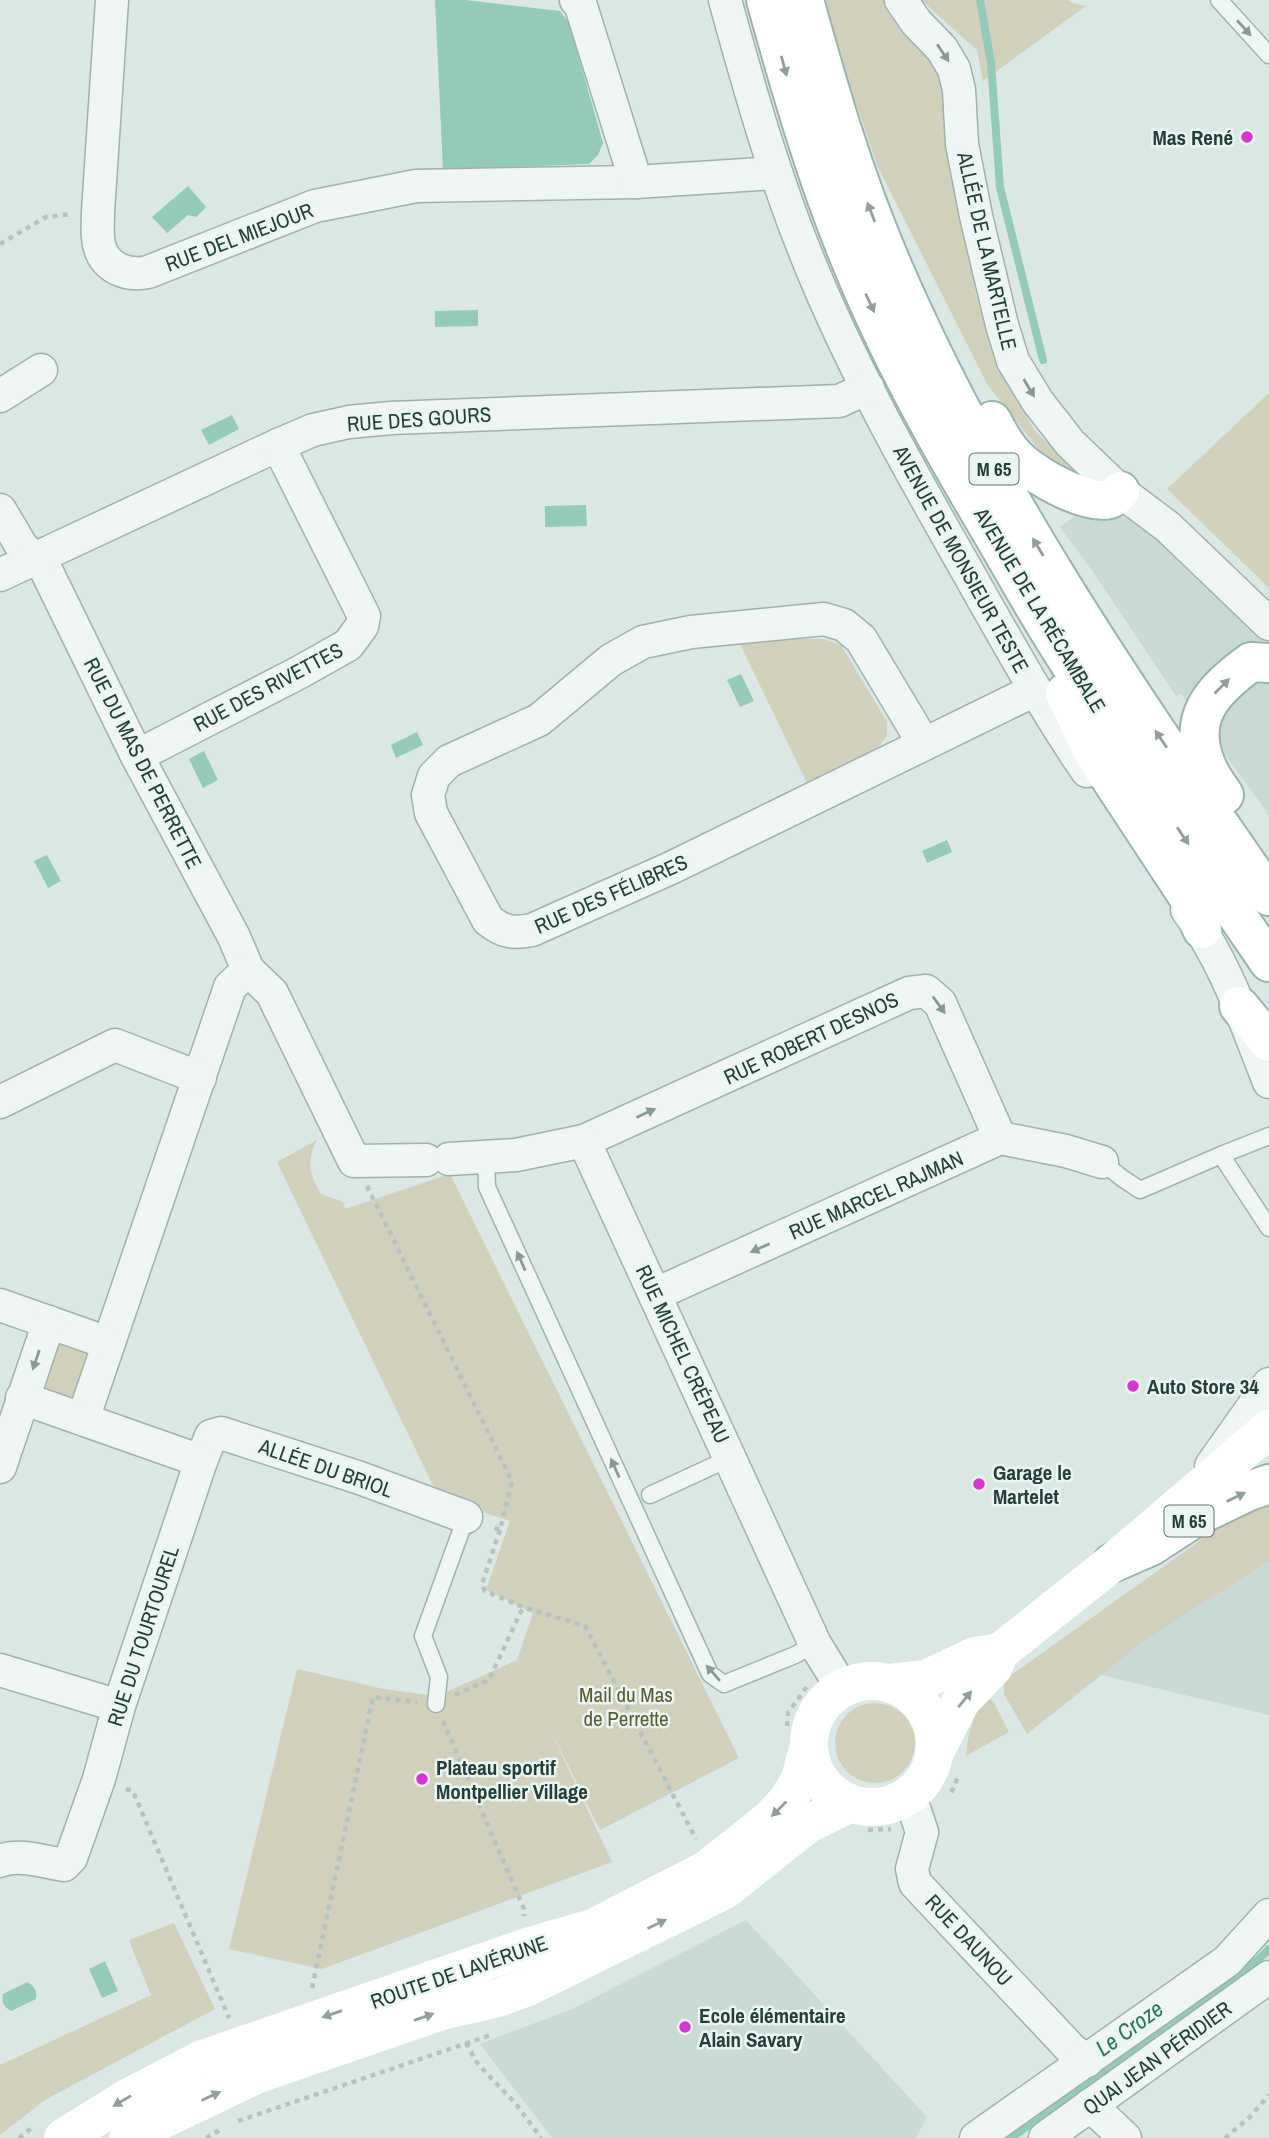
<svg xmlns="http://www.w3.org/2000/svg" width="1269" height="2138" viewBox="0 0 1269 2138" font-family="'Archivo Narrow',sans-serif">
<style>
.built{fill:#c9d9d5}
.green{fill:#d1d0bc}
.water{fill:#93cab9}
.lines{fill:none;stroke-linecap:round;stroke-linejoin:round}
.stream{stroke:#93cab9;stroke-width:8}
.lane-casing{stroke:#a0b1ad;stroke-width:19}
.street-casing{stroke:#a0b1ad;stroke-width:35}
.primary-casing{stroke:#9ab3ae;stroke-width:42}
.path{stroke:#b5c2c0;stroke-width:4.5;stroke-dasharray:5 5;stroke-linecap:butt}
.lane{stroke:#eef5f4;stroke-width:16}
.street{stroke:#eef5f4;stroke-width:32}
.secondary{stroke:#fff;stroke-width:38}
.primary{stroke:#fff;stroke-width:38}
.oneway{fill:#899a96}
.oneway2{fill:#929e9c}
.poi-dot{fill:#d735d2;stroke:#ebf5f2;stroke-width:2.5}
.labels{text-anchor:middle;dominant-baseline:central;stroke-width:5;stroke-linejoin:round;paint-order:stroke}
.shield{fill:#ebf5f2;stroke:#607570;stroke-width:2}
.shield-label{font-size:19px;font-weight:bold;fill:#243e39}
.poi-label{font-size:21px;font-weight:bold;fill:#243e39;stroke:#ebf5f2;text-anchor:start}
.street-label{font-size:21px;fill:#243e39;stroke:#ebf5f2}
.park-label{font-size:21px;fill:#5b5a31;stroke:#ebf5f2}
.water-label{font-size:23px;font-style:italic;fill:#2c7461;stroke:#ebf5f2}
</style>
<rect width="100%" height="100%" fill="#dbe7e4"/>
<g class="built">
<polygon points="1086,508 1154,525 1269,648 1269,815 1181,694 1176,696 1093,572 1060,527"/>
<polygon points="1269,1561 1269,1715 1101,1675 1143,1642"/>
<polygon points="746,1920 927,2117 916,2138 552,2138 480,2044 572,2009"/>
</g>
<g class="green">
<polygon points="824,0 889,0 942,75 973,252 976,294 986,330 1002,374 1035,431 1085,479 1054,469 987,384 878,167 828,22"/>
<polygon points="921,0 1068,0 1073,3 1086,6 983,81 977,50"/>
<polygon points="1269,393 1269,588 1167,489"/>
<polygon points="793,639 823,639 841,645 887,722 887,736 876,750 808,785 740,644"/>
<path d="M317 1140C306 1162 309 1173 321 1194L343 1202 345 1209 450 1174 739 1758 600 1830 546 1721 612 1862 322 1969 229 1949 297 1669 384 1689 437 1696 517 1660 533 1613 486 1590 510 1521 439 1498 277 1162Z"/>
<polygon points="66,1342 75,1342 90,1354 79,1399 68,1404 47,1396 43,1387 53,1348"/>
<polygon points="1269,1500 1269,1561 1143,1642 1027,1734 1004,1694 1004,1680 1219,1527"/>
<path d="M990 1699 993 1701 1009 1732 966 1756C967 1739 973 1707 990 1699Z"/>
<circle cx="875" cy="1743" r="40"/>
<polygon points="174,1923 215,2009 45,2100 0,2135 0,2065 151,1995 129,1940"/>
</g>
<g class="water">
<polygon points="435,0 465,0 560,11 569,23 603,143 598,155 589,164 443,170"/>
<polygon points="188,186 206,207 196,217 188,215 167,233 152,217"/>
<polygon points="478,310 478,326 435,327 435,311"/>
<polygon points="232,415 239,429 209,445 201,430"/>
<polygon points="586,505 587,526 545,527 545,506"/>
<polygon points="741,674 754,701 740,707 727,680"/>
<polygon points="417,732 423,745 396,758 391,745"/>
<polygon points="204,751 218,780 203,788 189,759"/>
<polygon points="947,840 952,852 927,863 922,851"/>
<polygon points="47,855 61,881 48,888 34,861"/>
<polygon points="105,1961 118,1991 102,1998 89,1969"/>
<path d="M27 1982C35 1986 37 1991 36 1999L11 2011C4 2007 1 2002 3 1994Z"/>
</g>
<g class="lines">
<g class="stream">
<polyline points="980,0 991,63 1000,187 1043,360"/>
<polyline points="1011,2138 1259,1959 1269,1949"/>
</g>
<g class="lane-casing">
<g id="lane">
<polyline points="1219,0 1269,55"/>
<polyline points="1221,1155 1269,1136"/>
<polyline points="486,1157 487,1187 710,1674 724,1684 795,1655 815,1644"/>
<polyline points="1102,1162 1122,1178 1140,1190 1221,1155 1269,1228"/>
<polyline points="650,1495 730,1458"/>
<polyline points="436,1704 439,1677 423,1636 466,1517"/>
</g>
</g>
<g class="street-casing">
<g id="street">
<path d="M112 0 98 212C98 224 96 239 101 251 109 270 130 276 148 272L315 206 416 186 636 182 776 173"/>
<polyline points="576,0 580,3 636,182"/>
<path d="M725 0C751 95 778 190 817 281 859 380 912 474 965 567 1004 636 1042 705 1087 771"/>
<polyline points="901,0 916,22 942,49 954,69 959,90 962,144 976,216 1002,325 1013,361 1038,402 1070,443 1120,491 1168,527 1269,624"/>
<polyline points="0,396 41,370"/>
<polyline points="0,510 22,547 45,568 137,756 234,937 248,970 230,987 83,1419"/>
<polyline points="0,575 278,445 313,430 349,422 391,418 839,401 868,388"/>
<path d="M924 744 861 639 844 625 824 619 691 632 643 642 611 660 539 720 449 761 434 776 428 795 431 813 488 920C503 932 513 934 532 930L673 867 1035 690"/>
<polyline points="137,756 300,672 348,645 362,626 364,616 278,445"/>
<path d="M1187 910C1225 960 1246 1024 1269 1082"/>
<polyline points="248,970 272,993 354,1161 426,1160"/>
<polyline points="0,1102 115,1045 200,1078"/>
<polyline points="584,1141 909,993 926,991 940,1003 1000,1138"/>
<polyline points="449,1159 516,1155 584,1141 815,1644 842,1688"/>
<polyline points="656,1294 1000,1138 1066,1151 1102,1162"/>
<polyline points="0,1305 108,1343"/>
<polyline points="201,1461 211,1436 221,1433 360,1478 466,1517"/>
<polyline points="1211,1466 1269,1384"/>
<polyline points="0,1467 49,1322"/>
<polyline points="0,1670 119,1706"/>
<polyline points="910,1796 922,1832 912,1869 915,1883 1071,2049 1087,2061"/>
<path d="M0 1861C18 1853 45 1862 64 1865L71 1858 99 1779 119 1706 201 1461 22 1398"/>
<polyline points="1090,2105 1125,2138"/>
<polyline points="976,2138 1227,1961 1269,1915"/>
<polyline points="1045,2138 1269,1977"/>
</g>
</g>
<g class="primary-casing">
<g id="primary">
<path d="M766 0C791 90 817 180 853 266 891 359 941 447 992 533 1016 574 1039 616 1065 656 1130 760 1200 861 1269 962"/>
<path d="M804 0C828 87 853 173 888 256 985 486 1128 692 1269 896"/>
<path d="M992 421C999 435 1009 452 1021 462 1036 476 1091 508 1112 498 1115 497 1118 493 1120 491"/>
<polyline points="1065,693 1093,752 1189,898 1202,929"/>
<path d="M1224 795C1218 786 1211 777 1207 767 1185 717 1214 689 1251 662L1269 663"/>
<polyline points="1239,1006 1269,1042"/>
<polyline points="1112,1563 1151,1546 1197,1516 1249,1491 1269,1484"/>
</g>
</g>
<g class="path">
<polyline points="0,244 46,217 72,214"/>
<polyline points="367,1186 512,1481 500,1530 492,1527"/>
<polyline points="500,1530 482,1584 485,1591 523,1607 585,1626 696,1839"/>
<polyline points="455,1695 489,1680 523,1607"/>
<polyline points="443,1721 524,1909 524,1916"/>
<polyline points="787,1726 788,1713 808,1685"/>
<polyline points="126,1789 133,1791 229,2018"/>
<polyline points="951,1792 955,1786 958,1774"/>
<polyline points="868,1830 891,1829"/>
<polyline points="312,1988 373,1697 417,1702"/>
<polyline points="466,2043 478,2064 516,2104 541,2138"/>
<polyline points="238,2121 491,2035"/>
<polyline points="19,2138 33,2127"/>
<polyline points="206,2138 220,2130"/>
<polyline points="1225,2138 1249,2118 1269,2095"/>
</g>
<use href="#lane" class="lane"/>
<use href="#street" class="street"/>
<g class="secondary">
<circle cx="872" cy="1744" r="63"/>
<polyline points="889,1683 926,1679 975,1656 1000,1652"/>
<polyline points="935,1752 961,1701 993,1668 1000,1652 1112,1563 1269,1429"/>
<polyline points="63,2138 129,2097 200,2060 530,1946 593,1928 706,1870 770,1819 787,1801 800,1779 808,1749"/>
<polyline points="128,2138 145,2128 258,2074 442,2011 498,1998 528,1987 725,1890 808,1824 849,1804"/>
</g>
<use href="#primary" class="primary"/>
</g>
<defs><path id="oneway-solid" d="M-6-.8H1V-3.2L6.5 0L1 3.2V.8H-6Z" transform="scale(1.75)"/></defs>
<g class="oneway">
<use href="#oneway-solid" transform="translate(1244 28) rotate(48)"/>
<use href="#oneway-solid" transform="translate(943 53) rotate(56)"/>
<use href="#oneway-solid" transform="translate(1029 388) rotate(59)"/>
<use href="#oneway-solid" transform="translate(939 1005) rotate(54)"/>
<use href="#oneway-solid" transform="translate(646 1113) rotate(-25)"/>
<use href="#oneway-solid" transform="translate(760 1248) rotate(156)"/>
<use href="#oneway-solid" transform="translate(521 1261) rotate(-114)"/>
<use href="#oneway-solid" transform="translate(36 1360) rotate(109)"/>
<use href="#oneway-solid" transform="translate(615 1468) rotate(-114)"/>
<use href="#oneway-solid" transform="translate(713 1673) rotate(-131)"/>
</g>
<g class="oneway2">
<use href="#oneway-solid" transform="translate(784 66) rotate(75)"/>
<use href="#oneway-solid" transform="translate(871 212) rotate(-111)"/>
<use href="#oneway-solid" transform="translate(870 303) rotate(65)"/>
<use href="#oneway-solid" transform="translate(1038 547) rotate(-121)"/>
<use href="#oneway-solid" transform="translate(1222 686) rotate(-45)"/>
<use href="#oneway-solid" transform="translate(1161 739) rotate(-124)"/>
<use href="#oneway-solid" transform="translate(1183 836) rotate(56)"/>
<use href="#oneway-solid" transform="translate(1236 1497) rotate(-26)"/>
<use href="#oneway-solid" transform="translate(965 1699) rotate(-51)"/>
<use href="#oneway-solid" transform="translate(779 1809) rotate(135)"/>
<use href="#oneway-solid" transform="translate(657 1924) rotate(-26)"/>
<use href="#oneway-solid" transform="translate(332 2014) rotate(161)"/>
<use href="#oneway-solid" transform="translate(424 2017) rotate(-19)"/>
<use href="#oneway-solid" transform="translate(211 2096) rotate(-25)"/>
<use href="#oneway-solid" transform="translate(122 2101) rotate(149)"/>
</g>
<g class="poi-dot">
<circle cx="1247" cy="137" r="7"/>
<circle cx="1133" cy="1386" r="7"/>
<circle cx="979" cy="1484" r="7"/>
<circle cx="422" cy="1779" r="7"/>
<circle cx="685" cy="2027" r="7"/>
</g>
<g class="labels">
<g class="shield">
<rect x="969.5" y="453.5" width="49" height="31" rx="5"/>
<rect x="1164.5" y="1505.5" width="49" height="31" rx="5"/>
</g>
<g class="shield-label">
<text x="994" y="469">M 65</text>
<text x="1189" y="1521">M 65</text>
</g>
<g class="poi-label">
<text x="1233" y="137" text-anchor="end">Mas René</text>
<text x="1147" y="1386">Auto Store 34</text>
<text x="993" y="1472">Garage le<tspan x="993" dy="24">Martelet</tspan></text>
<text x="436" y="1767">Plateau sportif<tspan x="436" dy="24">Montpellier Village</tspan></text>
<text x="699" y="2015">Ecole élémentaire<tspan x="699" dy="24">Alain Savary</tspan></text>
</g>
<g class="street-label">
<text transform="translate(239 237) rotate(-21)">RUE DEL MIEJOUR</text>
<text transform="translate(987 251) rotate(77)">ALLÉE DE LA MARTELLE</text>
<text transform="translate(419 419) rotate(-4)">RUE DES GOURS</text>
<text transform="translate(961 559) rotate(61)">AVENUE DE MONSIEUR TESTE</text>
<text transform="translate(1040 610) rotate(59)">AVENUE DE LA RÉCAMBALE</text>
<text transform="translate(268 687) rotate(-28)">RUE DES RIVETTES</text>
<text transform="translate(143 763) rotate(63)">RUE DU MAS DE PERRETTE</text>
<text transform="translate(611 894) rotate(-24)">RUE DES FÉLIBRES</text>
<text transform="translate(811 1038) rotate(-25)">RUE ROBERT DESNOS</text>
<text transform="translate(876 1195) rotate(-24)">RUE MARCEL RAJMAN</text>
<text transform="translate(683 1354) rotate(65)">RUE MICHEL CRÉPEAU</text>
<text transform="translate(326 1468) rotate(19)">ALLÉE DU BRIOL</text>
<text transform="translate(143 1636) rotate(-72)">RUE DU TOURTOUREL</text>
<text transform="translate(969 1940) rotate(47)">RUE DAUNOU</text>
<text transform="translate(459 1972) rotate(-19)">ROUTE DE LAVÉRUNE</text>
<text transform="translate(1157 2058) rotate(-36)">QUAI JEAN PÉRIDIER</text>
</g>
<g class="park-label">
<text x="626" y="1694">Mail du Mas<tspan x="626" dy="24">de Perrette</tspan></text>
</g>
<g class="water-label">
<text transform="translate(1129 2028) rotate(-36)">Le Croze</text>
</g>
</g>
</svg>
